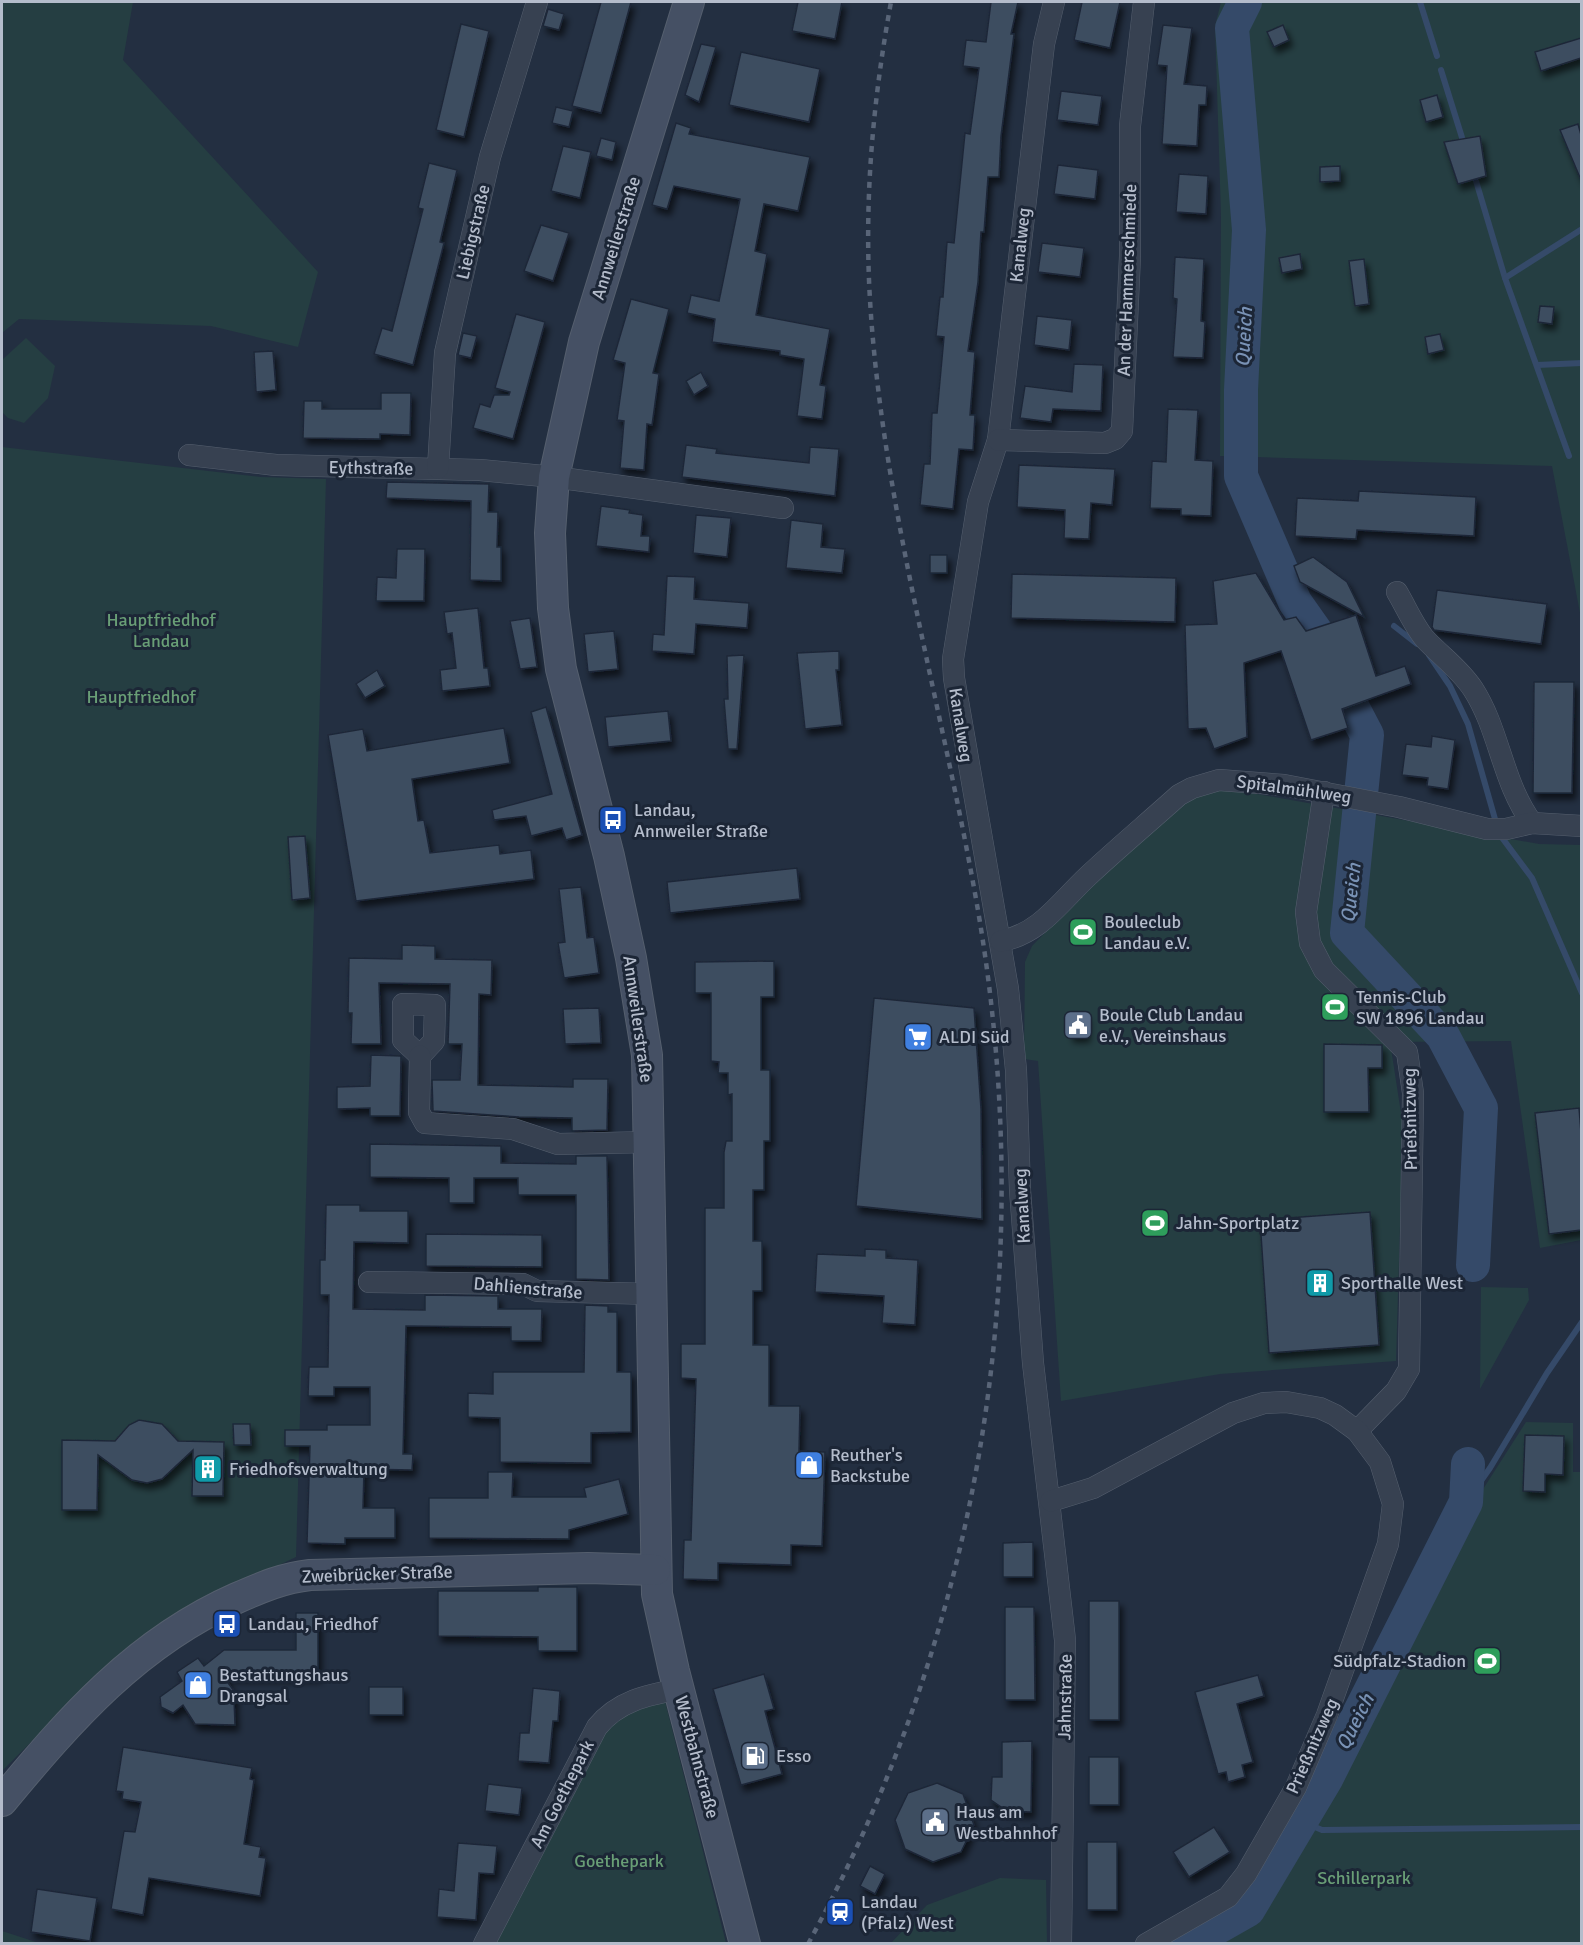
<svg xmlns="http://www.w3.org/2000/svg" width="1583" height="1945" viewBox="0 0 1583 1945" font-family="Signika,sans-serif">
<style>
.green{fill:#253e42}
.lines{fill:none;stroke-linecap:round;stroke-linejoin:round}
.stream{stroke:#354a69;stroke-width:6}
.river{stroke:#354a69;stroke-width:34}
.building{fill:#3e4d61;stroke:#1e2838;stroke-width:1.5;filter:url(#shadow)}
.street-casing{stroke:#555f6e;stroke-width:22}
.secondary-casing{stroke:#555f6e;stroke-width:32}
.street{stroke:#374151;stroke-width:21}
.secondary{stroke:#455064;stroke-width:30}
.rail{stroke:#596578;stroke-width:4.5;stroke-dasharray:6 6;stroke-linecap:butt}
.labels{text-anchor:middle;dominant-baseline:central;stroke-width:6;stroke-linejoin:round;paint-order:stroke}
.street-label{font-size:18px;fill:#b4bccb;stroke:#1c2636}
.park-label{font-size:18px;fill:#699e76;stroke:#1c2636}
.poi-label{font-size:18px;fill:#b4bccb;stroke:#1c2636;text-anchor:start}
.water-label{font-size:20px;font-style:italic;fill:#7992b5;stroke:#1c2636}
</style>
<defs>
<filter id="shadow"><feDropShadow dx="3.5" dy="6" stdDeviation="3" flood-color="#0009"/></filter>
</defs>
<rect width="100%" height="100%" fill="#232f41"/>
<g class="green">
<polygon points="2,2 133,2 123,60 318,272 298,347 211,326 19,319 2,333"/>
<polygon points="1221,2 1581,2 1581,618 1552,466 1220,456 1221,215 1215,26"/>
<polygon points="26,338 55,366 48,398 24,423 8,418 2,412 2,360"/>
<polygon points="2,447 261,477 326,479 296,1557 273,1568 92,1681 2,1771"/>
<polygon points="1229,789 1539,844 1581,845 1581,1240 1540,1248 1511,1041 1390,1042 1403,1126 1396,1361 1220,1374 1061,1401 1038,1061 1024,1059 1025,962 1032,946 1146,830 1193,791"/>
<polygon points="1481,1287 1528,1288 1529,1300 1480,1389"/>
<polygon points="1526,1422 1573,1423 1573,1472 1582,1472 1581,1943 1208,1944 1258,1915 1317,1810 1469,1511"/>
<polygon points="665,1701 726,1943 484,1944 610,1723 620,1716"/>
<polygon points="1000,1878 1046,1880 1047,1943 891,1943 927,1905"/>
<polygon points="2,1931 39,1943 2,1943"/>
</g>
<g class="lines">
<g class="stream">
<polyline points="1420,2 1437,56"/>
<polyline points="1441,70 1464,144"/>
<polyline points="1473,171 1505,278"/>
<polyline points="1537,365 1582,363"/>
<polyline points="1569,456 1505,278 1582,229"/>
<polyline points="1394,626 1417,644"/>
<polyline points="1429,655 1450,686 1468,724 1497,826"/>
<polyline points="1500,835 1532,878 1582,993"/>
<polyline points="1466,1502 1490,1468 1547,1373 1582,1322"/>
<polyline points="1301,1821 1322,1830 1582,1827"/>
</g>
<g class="river">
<polyline points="1245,2 1232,28 1249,230 1241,390 1241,476 1295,602 1331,653"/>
<polyline points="1346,695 1367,735 1347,933 1443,1036 1481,1108 1473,1265"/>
<polyline points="1188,1944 1248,1910 1326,1779 1466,1502 1468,1464"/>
</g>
</g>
<g class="building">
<polygon points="601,2 631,2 601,113 572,106"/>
<polygon points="798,2 842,2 835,39 792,31"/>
<polygon points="991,2 1018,2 1011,34 1014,34 1001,136 999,177 988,177 984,232 981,232 978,282 968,351 975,352 970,415 975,415 973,450 959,449 953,509 920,505 924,464 930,464 932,413 937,413 944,337 936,336 940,297 943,297 947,242 954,243 965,133 970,134 979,68 963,66 966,40 986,42"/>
<polygon points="1082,2 1120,2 1110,48 1074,40"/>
<polygon points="548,9 564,14 559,30 543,26"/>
<polygon points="461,24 489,31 464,137 436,130"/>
<polygon points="1163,25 1192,28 1184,84 1207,86 1206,105 1199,105 1197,146 1162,144 1167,66 1157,65"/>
<polygon points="1283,25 1289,40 1274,47 1267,32"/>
<polygon points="1581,38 1581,58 1541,71 1535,52"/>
<polygon points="701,44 716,47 699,102 685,95"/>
<polygon points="741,52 820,69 809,122 729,105"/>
<polygon points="1061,91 1102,96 1098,125 1057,120"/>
<polygon points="1437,95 1443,117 1426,122 1420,100"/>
<polygon points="556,107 573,111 569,127 552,123"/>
<polygon points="676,123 691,128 689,134 810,157 798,211 764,204 755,251 767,254 756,315 830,329 820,385 826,386 822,419 797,416 804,359 780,355 780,351 712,342 715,319 687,313 691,295 719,301 740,199 674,186 667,209 652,205"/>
<polygon points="1578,124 1581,135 1581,180 1560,130"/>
<polygon points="1480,136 1486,176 1458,184 1444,142"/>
<polygon points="601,138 616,142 612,160 596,156"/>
<polygon points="563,146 591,152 580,198 551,191"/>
<polygon points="429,163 457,170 440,242 444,243 413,365 374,354 382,328 392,331 423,209 418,208"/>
<polygon points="1058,165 1098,170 1095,199 1054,194"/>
<polygon points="1340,166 1340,181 1320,182 1320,167"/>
<polygon points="1179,174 1208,176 1206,214 1176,212"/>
<polygon points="541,225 569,233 553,281 524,271"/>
<polygon points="1042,243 1084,248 1080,277 1038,272"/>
<polygon points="1300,254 1302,269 1282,273 1279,258"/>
<polygon points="1175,257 1204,259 1201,321 1205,322 1203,358 1173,357 1177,299 1173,298"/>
<polygon points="1364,259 1369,304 1355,306 1349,261"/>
<polygon points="631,299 669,309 653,373 659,374 652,425 647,424 644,470 620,468 624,421 617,420 625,363 613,360"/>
<polygon points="1540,306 1554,307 1552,324 1538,322"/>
<polygon points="516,314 545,322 513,439 473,428 480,404 490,407 494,395 509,395 510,392 495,388"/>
<polygon points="1037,316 1072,320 1069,350 1034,345"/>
<polygon points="463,333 477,336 471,358 458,355"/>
<polygon points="1440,334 1444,350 1428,354 1425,337"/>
<polygon points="273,351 276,390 256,392 254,352"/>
<polygon points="1074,364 1103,365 1101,411 1053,409 1051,422 1020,418 1025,386 1072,392"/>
<polygon points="701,372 708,386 694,395 686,381"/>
<polygon points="381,393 411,393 410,435 380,434 380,439 303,438 304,401 322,401 322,409 381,409"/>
<polygon points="1168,409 1198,410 1195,460 1213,461 1211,516 1181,515 1181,509 1150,508 1152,461 1166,462"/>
<polygon points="686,445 717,449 716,453 809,463 810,447 839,449 835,496 682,477"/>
<polygon points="1019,465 1115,469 1112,505 1091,503 1089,539 1064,538 1065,510 1017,507"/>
<polygon points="387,482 489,484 488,512 498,512 497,547 501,547 501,581 470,580 471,501 386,498"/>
<polygon points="1359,491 1476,497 1474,536 1357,530 1356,539 1295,536 1297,498 1358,501"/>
<polygon points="601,506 630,510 629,513 643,515 641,536 650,536 649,552 596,546"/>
<polygon points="696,515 731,518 727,557 693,553"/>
<polygon points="791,520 823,524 821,547 845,549 842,573 786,568"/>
<polygon points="397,549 425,549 424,601 376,601 377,577 396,578"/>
<rect x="930" y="555" width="17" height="18"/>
<polygon points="1313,557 1347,582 1364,617 1300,582 1294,566"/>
<polygon points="1256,573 1284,620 1296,617 1306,631 1356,615 1376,676 1405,666 1411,684 1342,709 1348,728 1311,740 1281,651 1244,663 1247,737 1214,749 1206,728 1188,729 1185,625 1217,624 1213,581"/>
<polygon points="1012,574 1176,578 1175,622 1011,618"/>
<polygon points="667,576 695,577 694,599 749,603 747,628 696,624 694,654 652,651 653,634 664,635"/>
<polygon points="1437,590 1547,604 1541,644 1434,630 1432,627"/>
<polygon points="478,608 484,668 488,668 490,686 442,691 440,670 456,668 452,633 447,634 444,612"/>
<polygon points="530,618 537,667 520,669 510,621"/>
<polygon points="614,631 618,669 588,672 584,634"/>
<polygon points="839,651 839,670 836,670 842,725 805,729 797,653"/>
<polygon points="744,655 737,749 728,749 724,699 728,699 727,656"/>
<polygon points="377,670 385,686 365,698 356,684"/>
<polygon points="1534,682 1574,682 1572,793 1533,793"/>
<polygon points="546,707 582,835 566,840 562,828 531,836 526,816 494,820 492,810 552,794 531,712"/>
<polygon points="668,711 671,741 608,747 605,717"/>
<polygon points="504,728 510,763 412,779 418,821 424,820 430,853 499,845 500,854 531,850 534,879 356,901 328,735 363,729 367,751"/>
<polygon points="1432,736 1455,740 1448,789 1427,786 1428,778 1402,775 1406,744 1431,747"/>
<polygon points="305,836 310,898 292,900 288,837"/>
<polygon points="797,868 800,899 670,913 667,882"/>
<polygon points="581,887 587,938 594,937 599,973 564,978 558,943 565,942 559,889"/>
<polygon points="402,945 435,946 435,959 492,960 491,995 479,994 478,1085 573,1087 573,1079 608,1079 607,1130 572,1131 572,1118 519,1117 433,1111 432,1080 460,1080 462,1044 448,1044 450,984 379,983 381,1044 351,1044 352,1013 348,1013 349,958 402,959"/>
<polygon points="774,961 774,997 761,997 761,1070 770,1070 770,1141 764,1141 764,1190 753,1190 753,1241 762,1241 762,1291 753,1291 753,1345 769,1345 769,1406 800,1406 799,1451 825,1452 822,1546 791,1545 791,1565 718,1563 718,1580 683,1579 684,1540 691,1540 696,1379 681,1378 681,1344 705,1344 705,1208 724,1208 724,1152 726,1141 732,1141 732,1094 728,1095 728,1073 718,1073 719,1062 711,1061 711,993 695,993 695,962"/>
<polygon points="874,998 974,1008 981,1109 982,1219 856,1206"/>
<polygon points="599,1008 601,1043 565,1044 563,1009"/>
<rect x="1070" y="1015" width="16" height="21"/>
<polygon points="1324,1044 1382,1045 1382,1068 1368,1068 1369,1112 1324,1112"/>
<polygon points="371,1055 401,1056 400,1116 370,1116 370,1108 337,1109 337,1087 370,1086"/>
<polygon points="1579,1108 1581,1133 1581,1230 1549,1234 1535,1113"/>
<polygon points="370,1144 501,1146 501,1163 576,1164 576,1156 607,1156 609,1280 576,1279 576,1195 518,1195 518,1178 474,1178 474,1203 449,1203 449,1178 370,1177"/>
<polygon points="326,1205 360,1205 360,1211 408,1211 408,1243 354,1242 353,1309 425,1310 425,1295 498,1296 498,1309 542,1309 541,1341 511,1341 511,1327 406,1326 403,1454 413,1454 412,1470 364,1469 363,1508 395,1508 395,1538 345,1538 345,1544 307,1543 310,1446 285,1446 285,1430 327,1430 327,1425 370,1425 370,1387 334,1387 334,1396 308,1396 309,1367 328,1367 329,1295 320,1295 320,1260 325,1260"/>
<polygon points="1370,1212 1379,1345 1269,1353 1260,1220"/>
<polygon points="426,1234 542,1235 542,1267 426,1266"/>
<polygon points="865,1249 886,1250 886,1258 918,1260 915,1325 882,1323 884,1296 815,1292 817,1254 865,1256"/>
<polygon points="585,1305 608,1306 608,1312 617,1312 617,1372 631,1372 631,1432 591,1433 591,1463 500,1462 500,1418 468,1417 468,1393 493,1394 493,1372 584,1372"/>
<polygon points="139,1420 162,1424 178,1441 224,1442 223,1496 192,1496 193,1450 162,1479 147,1483 132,1480 98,1455 97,1510 62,1510 62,1440 115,1441 129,1425"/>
<polygon points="233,1424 250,1424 251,1445 234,1445"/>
<polygon points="1525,1435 1564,1436 1563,1475 1545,1474 1545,1492 1523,1491"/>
<polygon points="488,1472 513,1472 512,1497 586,1497 584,1488 619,1479 628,1514 569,1530 569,1539 429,1538 429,1498 488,1498"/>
<polygon points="1033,1542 1033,1577 1003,1577 1003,1543"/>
<polygon points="538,1587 577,1587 577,1651 538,1651 538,1637 438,1636 438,1591 538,1591"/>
<rect x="1089" y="1601" width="30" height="119"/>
<polygon points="1005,1607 1034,1607 1035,1700 1005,1700"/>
<polygon points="296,1613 318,1613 318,1676 223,1676 237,1695 234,1698 235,1725 195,1724 183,1705 173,1713 161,1707 160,1697 182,1681 177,1672 198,1658 204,1666 224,1650 296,1650"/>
<polygon points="764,1674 774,1709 765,1711 782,1774 741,1785 713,1689"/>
<polygon points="1258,1675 1264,1696 1237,1704 1253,1762 1242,1765 1245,1777 1228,1782 1226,1772 1218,1774 1195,1692"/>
<rect x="369" y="1687" width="34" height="28"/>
<polygon points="533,1688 560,1691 558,1721 553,1721 549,1763 518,1761 520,1733 529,1733"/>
<polygon points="1032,1741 1031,1812 1007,1811 991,1800 992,1777 1002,1777 1002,1742"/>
<polygon points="123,1747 252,1768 250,1779 254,1780 244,1844 261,1847 259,1857 266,1858 260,1896 149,1878 143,1915 111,1909 124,1831 135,1832 141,1802 122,1799 123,1792 116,1791"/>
<rect x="1089" y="1757" width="30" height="48"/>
<polygon points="937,1783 963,1794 974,1825 961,1852 933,1862 905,1849 895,1820 908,1793"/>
<polygon points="488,1784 522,1788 519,1815 485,1811"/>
<polygon points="1214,1827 1230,1852 1189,1877 1173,1852"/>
<rect x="1087" y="1842" width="30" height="68"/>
<polygon points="458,1843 497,1846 494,1874 479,1873 476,1920 437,1917 439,1889 454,1891"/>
<polygon points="870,1866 885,1874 875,1894 860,1886"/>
<polygon points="37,1889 97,1898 90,1941 31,1932"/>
</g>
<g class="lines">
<g class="street-casing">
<g id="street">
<polyline points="1054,2 1044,44 998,440 978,502 953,659 954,678 1008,989 1016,1070 1020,1190 1033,1363 1065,1640 1061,1944"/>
<polyline points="998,440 1105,443 1115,439 1122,431 1130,256 1130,126 1144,2"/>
<polyline points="189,455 276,465 480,470 554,477 783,508"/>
<polyline points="438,468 445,353 490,157 537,2"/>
<path d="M1397 592C1406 607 1414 626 1425 639 1441 656 1460 669 1473 689 1500 731 1502 782 1532 823"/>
<polyline points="1324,792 1306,912 1310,943 1324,970 1407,1052 1413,1093 1409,1369 1396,1391 1357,1431"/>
<path d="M1001 941C1040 934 1061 901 1088 876 1118 848 1149 822 1179 795L1192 788 1219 780 1284 785 1399 807 1487 829H1506L1532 823 1582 826"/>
<polygon points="403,1004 435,1005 434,1041 420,1056 403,1040"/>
<polyline points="420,1056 419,1112 425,1123 513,1129 558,1144 650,1142"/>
<polyline points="369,1282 523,1284 537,1291 652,1294"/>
<polyline points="1051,1501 1093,1488 1233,1413 1264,1403 1286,1402 1320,1408 1335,1415 1357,1431 1380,1462 1393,1504 1388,1544 1327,1715 1296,1787 1246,1874 1228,1897 1146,1944"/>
<path d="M484 1944 597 1727C618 1701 647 1695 679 1689"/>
</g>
</g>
<g class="secondary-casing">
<g id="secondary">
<polyline points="689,2 584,342 554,477 550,533 553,608 561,669 609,856 631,958 647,1055 657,1594 674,1671 745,1944"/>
<path d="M2 1801C70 1719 137 1642 237 1598 262 1587 283 1578 310 1575L588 1568 655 1570"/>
</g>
</g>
<use href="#street" class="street"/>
<use href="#secondary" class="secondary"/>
<path class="rail" d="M808 1944C984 1622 1040 1260 976 899 941 701 882 501 870 300 864 199 873 100 891 2"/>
</g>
<defs>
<g id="bus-square" transform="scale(1.5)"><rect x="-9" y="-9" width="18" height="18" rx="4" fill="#1a4fb4" stroke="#1c2636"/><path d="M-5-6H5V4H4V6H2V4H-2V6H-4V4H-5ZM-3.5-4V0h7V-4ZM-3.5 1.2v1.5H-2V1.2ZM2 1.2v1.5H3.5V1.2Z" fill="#fff"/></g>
<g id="stadium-square" transform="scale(1.5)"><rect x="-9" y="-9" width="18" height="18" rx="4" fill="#2e9e5b" stroke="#1c2636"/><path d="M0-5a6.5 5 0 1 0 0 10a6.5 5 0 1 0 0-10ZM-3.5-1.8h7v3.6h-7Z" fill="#fff"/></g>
<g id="civic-square" transform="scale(1.5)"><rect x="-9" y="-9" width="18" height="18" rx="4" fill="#5c6f8a" stroke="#1c2636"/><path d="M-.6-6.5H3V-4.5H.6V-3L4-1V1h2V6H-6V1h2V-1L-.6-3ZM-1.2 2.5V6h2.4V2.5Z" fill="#fff"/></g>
<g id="supermarket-square" transform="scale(1.5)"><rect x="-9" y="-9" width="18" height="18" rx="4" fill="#3f7fe0" stroke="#1c2636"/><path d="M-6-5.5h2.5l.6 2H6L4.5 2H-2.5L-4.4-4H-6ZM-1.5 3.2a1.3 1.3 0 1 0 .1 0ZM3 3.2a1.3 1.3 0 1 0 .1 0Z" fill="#fff"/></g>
<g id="building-square" transform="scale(1.5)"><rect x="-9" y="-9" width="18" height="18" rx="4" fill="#0f9aa8" stroke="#1c2636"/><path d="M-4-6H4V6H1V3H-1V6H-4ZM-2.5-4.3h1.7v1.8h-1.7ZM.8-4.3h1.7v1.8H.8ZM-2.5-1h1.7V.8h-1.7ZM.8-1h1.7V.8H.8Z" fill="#fff"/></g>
<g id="shop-square" transform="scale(1.5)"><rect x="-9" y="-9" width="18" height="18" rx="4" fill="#3f7fe0" stroke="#1c2636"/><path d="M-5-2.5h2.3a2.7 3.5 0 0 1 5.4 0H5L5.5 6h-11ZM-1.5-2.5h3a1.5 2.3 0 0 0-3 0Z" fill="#fff"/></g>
<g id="fuel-square" transform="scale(1.5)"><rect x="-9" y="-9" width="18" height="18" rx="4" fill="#5c6f8a" stroke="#1c2636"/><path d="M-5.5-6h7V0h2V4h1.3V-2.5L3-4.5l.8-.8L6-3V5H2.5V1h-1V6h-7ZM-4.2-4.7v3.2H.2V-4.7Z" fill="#fff"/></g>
<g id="station-square" transform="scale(1.5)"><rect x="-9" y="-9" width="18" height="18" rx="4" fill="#1a4fb4" stroke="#1c2636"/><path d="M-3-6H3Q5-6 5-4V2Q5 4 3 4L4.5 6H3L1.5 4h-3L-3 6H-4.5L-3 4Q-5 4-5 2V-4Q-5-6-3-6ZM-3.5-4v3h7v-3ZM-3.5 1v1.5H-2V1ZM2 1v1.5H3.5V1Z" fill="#fff"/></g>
</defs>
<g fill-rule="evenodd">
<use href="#bus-square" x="613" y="820"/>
<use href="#stadium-square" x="1083" y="932"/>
<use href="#stadium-square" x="1335" y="1007"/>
<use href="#civic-square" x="1078" y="1025"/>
<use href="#supermarket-square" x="918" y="1037"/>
<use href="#stadium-square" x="1155" y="1223"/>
<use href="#building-square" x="1320" y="1283"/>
<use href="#shop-square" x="809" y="1465"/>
<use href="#building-square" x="208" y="1469"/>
<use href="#bus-square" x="227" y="1624"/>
<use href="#stadium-square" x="1487" y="1661"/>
<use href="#shop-square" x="198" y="1685"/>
<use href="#fuel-square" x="755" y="1756"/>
<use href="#civic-square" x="935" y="1822"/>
<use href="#station-square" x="840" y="1912"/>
</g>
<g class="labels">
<g class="street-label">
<text transform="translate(473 232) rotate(-77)">Liebigstraße</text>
<text transform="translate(616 238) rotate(-73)">Annweilerstraße</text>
<text transform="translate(1020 245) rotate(-84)">Kanalweg</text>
<text transform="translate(1127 280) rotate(-88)">An der Hammerschmiede</text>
<text transform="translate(371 468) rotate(1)">Eythstraße</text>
<text transform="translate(961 725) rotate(81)">Kanalweg</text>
<text transform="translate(1294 789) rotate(8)">Spitalmühlweg</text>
<text transform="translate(638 1019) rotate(82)">Annweilerstraße</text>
<text transform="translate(1410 1119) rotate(-91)">Prießnitzweg</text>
<text transform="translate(1022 1206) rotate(-93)">Kanalweg</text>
<text transform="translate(528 1288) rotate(5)">Dahlienstraße</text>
<text transform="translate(377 1574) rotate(-2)">Zweibrücker Straße</text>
<text transform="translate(1065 1697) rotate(-89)">Jahnstraße</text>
<text transform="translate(1312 1746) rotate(-66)">Prießnitzweg</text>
<text transform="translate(697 1757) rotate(75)">Westbahnstraße</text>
<text transform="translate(562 1794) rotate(-63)">Am Goethepark</text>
</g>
<g class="park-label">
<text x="161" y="620">Hauptfriedhof<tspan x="161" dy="21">Landau</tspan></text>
<text x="141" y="697">Hauptfriedhof</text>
<text x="619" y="1861">Goethepark</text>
<text x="1364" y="1878">Schillerpark</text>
</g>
<g class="poi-label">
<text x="634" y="810">Landau,<tspan x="634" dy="21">Annweiler Straße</tspan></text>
<text x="1104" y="922">Bouleclub<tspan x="1104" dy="21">Landau e.V.</tspan></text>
<text x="1356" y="997">Tennis-Club<tspan x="1356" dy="21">SW 1896 Landau</tspan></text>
<text x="1099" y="1015">Boule Club Landau<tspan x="1099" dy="21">e.V., Vereinshaus</tspan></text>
<text x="939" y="1037">ALDI Süd</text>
<text x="1176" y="1223">Jahn-Sportplatz</text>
<text x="1341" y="1283">Sporthalle West</text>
<text x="830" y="1455">Reuther's<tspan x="830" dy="21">Backstube</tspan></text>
<text x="229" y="1469">Friedhofsverwaltung</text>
<text x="248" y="1624">Landau, Friedhof</text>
<text x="1466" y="1661" text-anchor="end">Südpfalz-Stadion</text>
<text x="219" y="1675">Bestattungshaus<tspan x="219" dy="21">Drangsal</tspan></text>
<text x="776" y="1756">Esso</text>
<text x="956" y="1812">Haus am<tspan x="956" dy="21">Westbahnhof</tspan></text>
<text x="861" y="1902">Landau<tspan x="861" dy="21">(Pfalz) West</tspan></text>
</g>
<g class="water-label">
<text transform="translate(1244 337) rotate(-87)">Queich</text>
<text transform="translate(1351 893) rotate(-84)">Queich</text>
<text transform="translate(1355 1722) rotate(-63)">Queich</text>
</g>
</g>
<rect width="1583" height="1945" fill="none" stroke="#b4bccb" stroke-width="6"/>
</svg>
